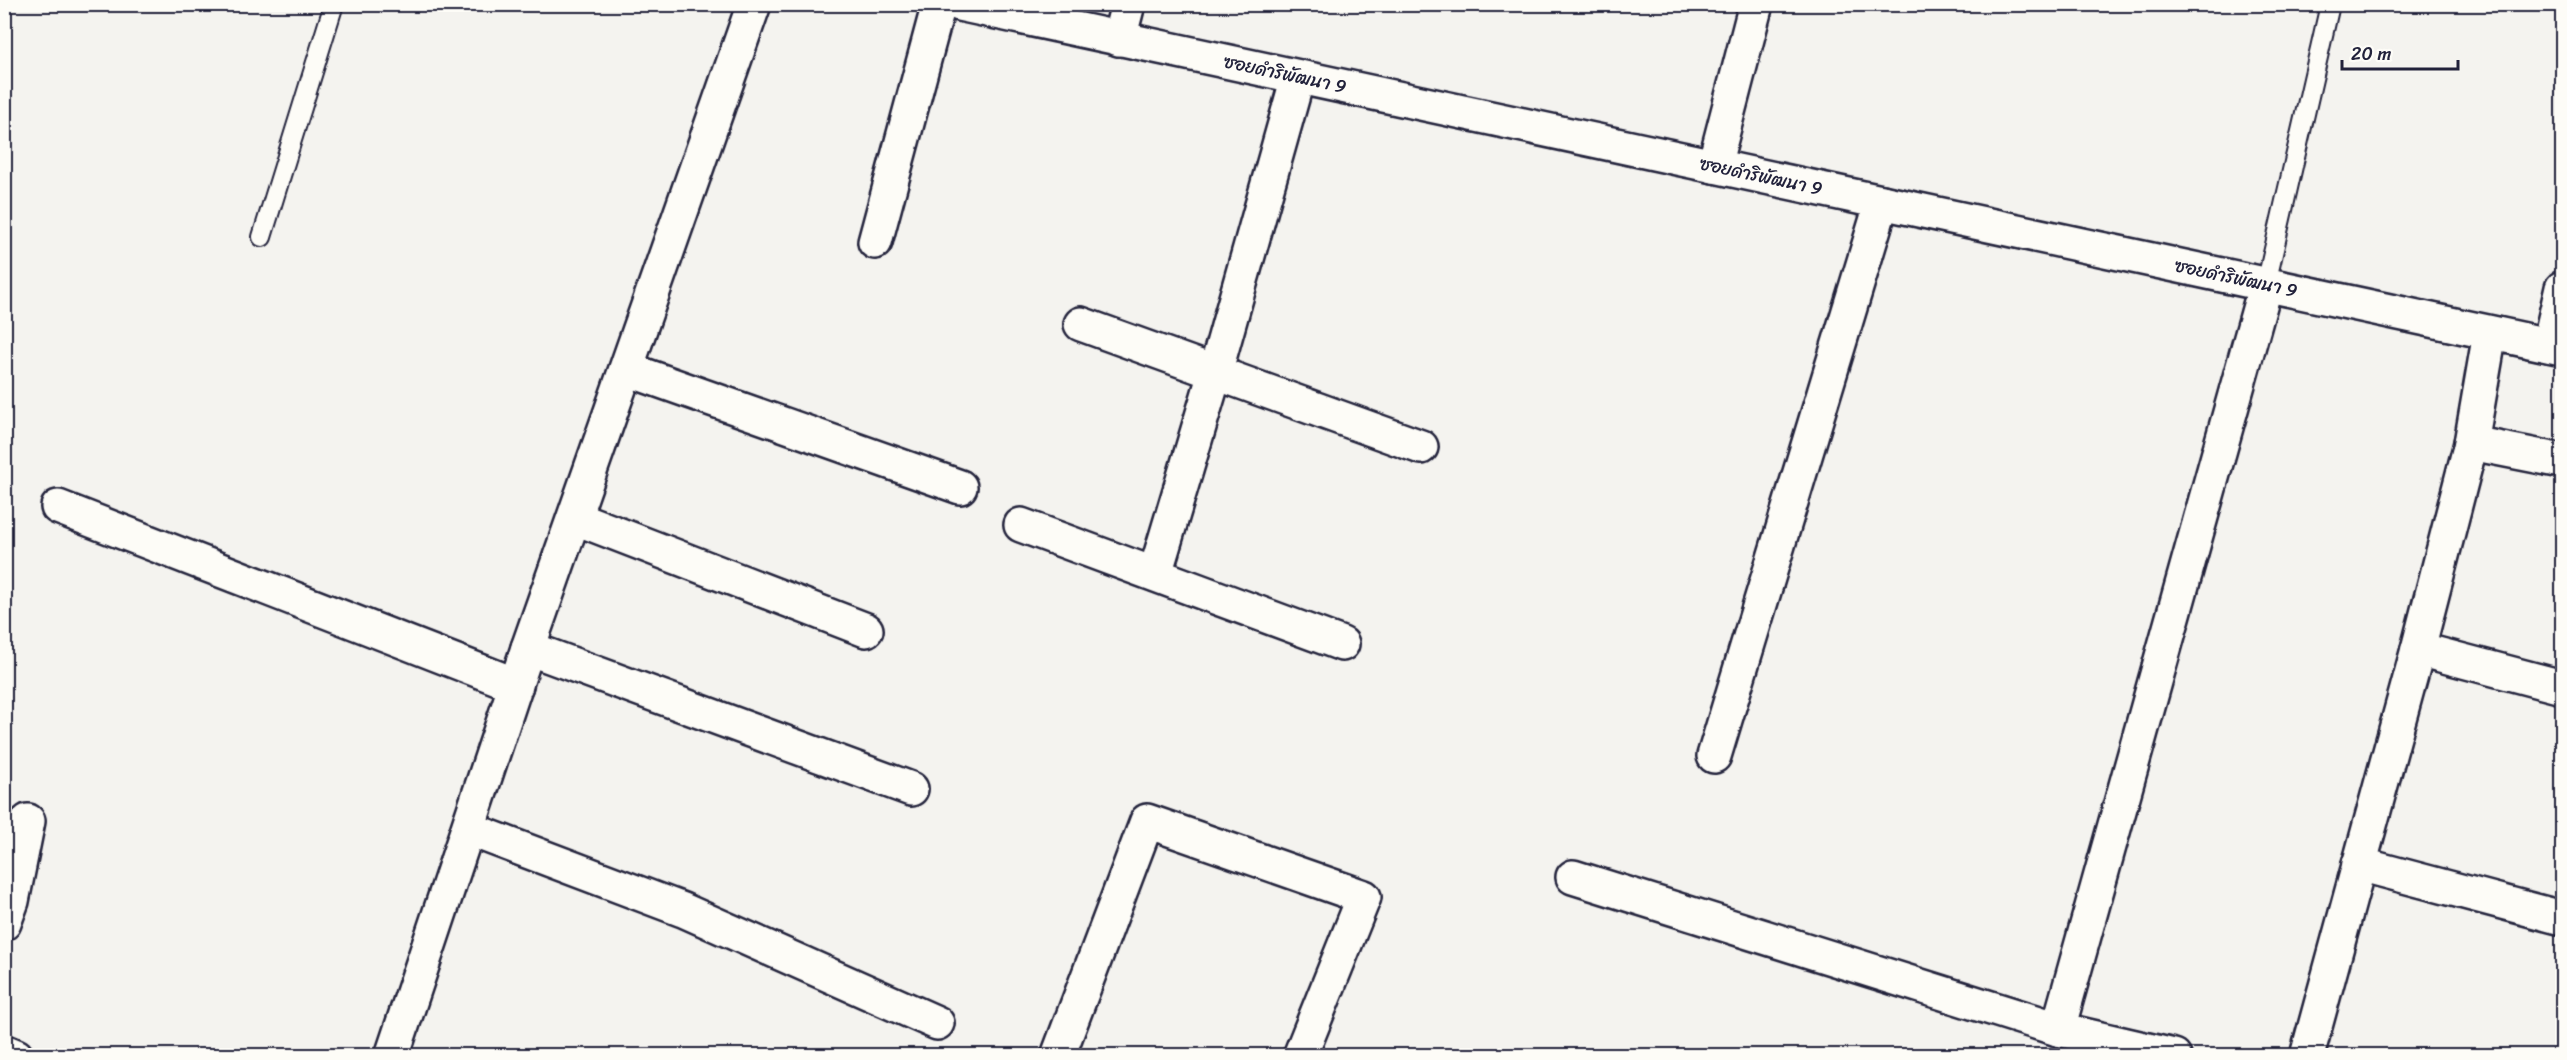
<svg xmlns="http://www.w3.org/2000/svg" width="2567" height="1060" viewBox="0 0 2567 1060" font-family="Sriracha,'Playpen Sans Thai',sans-serif">
<style>
.lines{fill:none;stroke-linecap:round;stroke-linejoin:round}
.service-casing{stroke:#22223b;stroke-width:22}
.minor-casing{stroke:#22223b;stroke-width:38}
.tertiary-casing{stroke:#22223b;stroke-width:38}
.service{stroke:#fdfcf7;stroke-width:18}
.minor{stroke:#fdfcf7;stroke-width:33}
.tertiary{stroke:#fdfcf7;stroke-width:33}
.labels{text-anchor:middle;dominant-baseline:central;stroke-width:5;stroke-linejoin:round;paint-order:stroke}
.street-label{font-size:18px;fill:#22223b;stroke:#fdfcf7}
</style>
<rect width="100%" height="100%" fill="#f4f3ef"/>
<filter id="ink" filterUnits="userSpaceOnUse"><feTurbulence type="fractalNoise" baseFrequency=".0167" numOctaves="2"/><feDisplacementMap in="SourceGraphic" scale="12" xChannelSelector="R" yChannelSelector="G"/><feConvolveMatrix kernelMatrix="1 2 1 2 8 2 1 2 1" color-interpolation-filters="sRGB"/></filter>
<g filter="url(#ink)">
<g class="lines">
<g class="service-casing">
<g id="service">
<polyline points="262,237 334,4"/>
<polyline points="2266,284 2329,9"/>
</g>
</g>
<g class="minor-casing">
<g id="minor">
<polyline points="1119,39 1128,4"/>
<polyline points="1714,166 1756,4"/>
<polyline points="875,242 939,4"/>
<polyline points="1081,324 1421,447"/>
<polyline points="2549,345 2562,288"/>
<polyline points="627,369 960,487"/>
<polyline points="2471,443 2562,461"/>
<polyline points="58,507 516,685"/>
<polyline points="576,518 866,630"/>
<polyline points="1021,525 1342,644"/>
<polyline points="1155,574 1215,373 1298,77"/>
<polyline points="528,648 911,789"/>
<polyline points="2418,649 2562,687"/>
<polyline points="1714,756 1882,202"/>
<polyline points="469,829 683,910 937,1023"/>
<polyline points="2359,864 2562,918"/>
<polyline points="1573,877 2058,1029 2174,1056"/>
<polyline points="4,923 12,901 28,821"/>
<polyline points="2058,1029 2266,284"/>
<polyline points="4,1051 16,1056"/>
<polyline points="392,1056 528,648 754,4"/>
<polyline points="1058,1056 1147,821 1364,897 1300,1056"/>
<polyline points="2307,1056 2418,649 2471,443 2490,333"/>
</g>
</g>
<g class="tertiary-casing">
<polyline id="tertiary" points="959,4 2562,348"/>
</g>
<use href="#service" class="service"/>
<use href="#minor" class="minor"/>
<use href="#tertiary" class="tertiary"/>
</g>
</g>
<g class="labels">
<g class="street-label">
<text transform="translate(1285 74) rotate(12)">ซอยดำริพัฒนา 9</text>
<text transform="translate(1761 176) rotate(12)">ซอยดำริพัฒนา 9</text>
<text transform="translate(2236 278) rotate(12)">ซอยดำริพัฒนา 9</text>
</g>
</g>
<rect width="2567" height="1060" fill="none" stroke="#fdfcf7" stroke-width="24"/>
<rect x="12" y="12" width="2543" height="1036" fill="none" stroke="#22223b" stroke-width="2" filter="url(#ink)"/>
<path d="M2342 60v9h116v-9" fill="none" stroke="#22223b" stroke-width="3"/>
<text x="2351" y="60" font-size="18" fill="#22223b" stroke="#fdfcf7" stroke-width="4.5" paint-order="stroke">20 m</text>
</svg>
